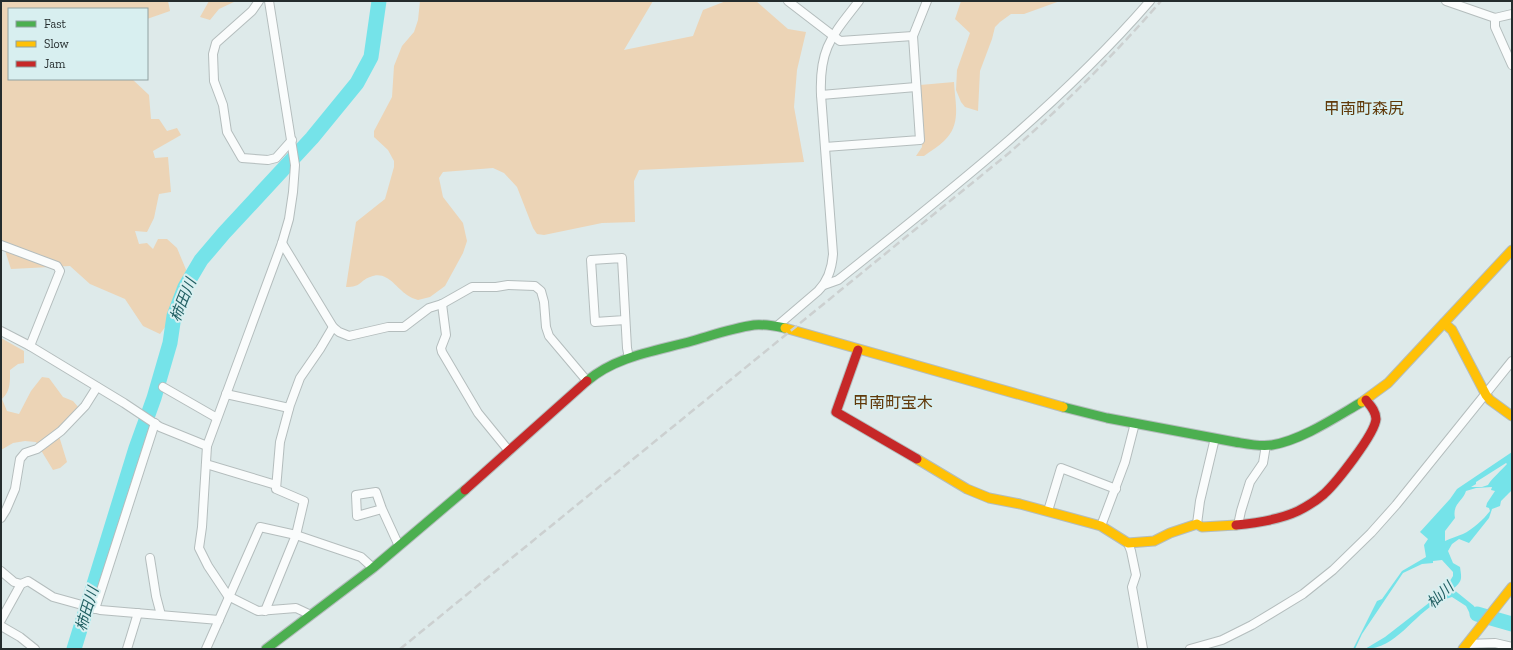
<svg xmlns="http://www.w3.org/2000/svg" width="1513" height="650" viewBox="0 0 1513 650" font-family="'Zilla Slab','Noto Sans JP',serif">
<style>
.green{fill:#ecd4b6}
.water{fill:#75e3e9;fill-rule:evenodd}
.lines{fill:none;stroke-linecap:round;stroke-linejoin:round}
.river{stroke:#75e3e9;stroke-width:15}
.street-casing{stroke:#b4bdbd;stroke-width:10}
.fast-casing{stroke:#b4bdbd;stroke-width:11}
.slow-casing{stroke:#b4bdbd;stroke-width:11}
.jam-casing{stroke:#b4bdbd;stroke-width:11}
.street{stroke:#fafcfc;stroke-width:8}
.fast{stroke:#4caf50;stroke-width:9}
.slow{stroke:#ffc107;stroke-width:9}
.jam{stroke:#c62828;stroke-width:9}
.rail{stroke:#ccd0d0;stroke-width:2.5;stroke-dasharray:8 4;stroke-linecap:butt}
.labels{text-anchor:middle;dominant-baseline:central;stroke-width:4;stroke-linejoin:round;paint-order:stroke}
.water-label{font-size:15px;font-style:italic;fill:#215f62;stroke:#d8eff0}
.quarter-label{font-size:16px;fill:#603909;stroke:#d8eff0}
</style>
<rect width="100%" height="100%" fill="#deeaea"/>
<g class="green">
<polygon points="1,1 168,1 170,11 147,19 147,9 9,9 9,79 132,79 149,95 151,119 159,119 167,131 177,128 181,135 153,151 155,158 168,157 171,192 159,194 154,218 147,232 135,231 139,244 147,243 153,249 158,239 167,239 177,248 187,272 171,319 160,334 143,326 125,299 90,284 70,266 11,269 1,238"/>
<polygon points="209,1 236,1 219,9 210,20 200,17"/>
<path d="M420 1H653L624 50 693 36 703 10 726 1H756L788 29 806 32 797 70 794 107 804 162 639 170 634 181 635 222 602 223 544 235 537 234 533 228 517 187 504 173 493 168 443 172 439 178 443 197 463 223 467 241 463 253 445 286 430 297 418 300C414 299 410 297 407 295 395 287 387 270 370 277 359 281 362 287 346 287L356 222 385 199 394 167V161L388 150 374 137V131L392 97 394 66 402 46 414 32 418 20Z"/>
<polygon points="961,1 1060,1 1024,14 1011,14 1000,22 995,27 992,39 980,71 978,111 965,107 961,102 956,90 957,70 970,33 955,19"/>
<path d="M954 82C955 104 962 124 944 141 938 147 930 151 924 156H916L922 147 920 85Z"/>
<path d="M1 338 24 351V363L18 364 10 370C10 380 11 391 2 399L7 411 19 414 31 391 42 377 49 378 63 397 73 401 79 408 59 436 67 462 60 468 53 470 36 442 25 441 13 443 1 450Z"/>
</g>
<path class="water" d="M1512 452V490L1501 501 1500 506 1492 509 1489 518 1469 543 1459 539 1452 544 1448 551 1453 563 1460 567C1462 580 1462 581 1453 589L1474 606 1477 612 1499 618 1492 621 1470 614 1466 606 1452 597C1448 598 1442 600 1438 602 1413 615 1396 649 1365 649L1385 637 1443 592 1453 576V572L1442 560 1433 561V563L1422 564 1403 573 1362 634 1355 649H1353L1377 601 1382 599 1402 571 1426 557 1424 545 1428 539 1420 532 1450 499 1457 489ZM1506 463 1507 464C1501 471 1493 477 1488 485L1482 487H1471L1476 484V482ZM1492 487 1491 490 1495 491 1487 503 1486 507 1489 508 1490 511C1484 519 1472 530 1463 534 1458 536 1451 538 1445 541V531L1455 518C1452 504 1463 501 1466 491L1476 488Z"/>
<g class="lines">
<g class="river">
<polyline points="1477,614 1512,624"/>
<polyline points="74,649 136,448 154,398 170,343 174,316 185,287 201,260 224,233 312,138 357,83 371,57 379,1"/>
</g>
<g class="street-casing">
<g id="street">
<polyline points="259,1 252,11 216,43 213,54 214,81 223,105 227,132 242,158 268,160 276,158 292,140"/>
<polyline points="269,1 295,165 293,192 289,219 282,243 207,446 202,527 199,548 208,566 228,596 258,611 296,608 311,615"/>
<polyline points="788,1 840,41 913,36"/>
<polyline points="1446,1 1495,18 1512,14"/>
<polyline points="1495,18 1495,27 1512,65"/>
<polyline points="821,95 916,87"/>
<polyline points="825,147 920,140 913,36 927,1"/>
<polyline points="282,243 333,327 339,332 349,336 388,327 404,327 429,308 442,304 472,287 496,287 508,285 535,286 541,291 544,302 546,327 549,336 587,381"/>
<polyline points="1,245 57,266 60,271 30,346"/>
<path d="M824 285 838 280C947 193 1058 107 1150 1"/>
<polyline points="442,304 446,335 441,348 442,352 478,413 509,451"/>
<polyline points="625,320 595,322 591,260 622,258 627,348 629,358"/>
<path d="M777 326 818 291C828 281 832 268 833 254L821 95C819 48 832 36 859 1"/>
<polyline points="1,331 30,346 124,403 160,427 207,446"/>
<polyline points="163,387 217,418"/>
<polyline points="226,394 289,408"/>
<polyline points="206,464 276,485"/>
<polyline points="382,509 376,492 356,495 357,516 382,509 399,546"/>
<polyline points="1048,511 1061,468 1116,489"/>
<polyline points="1,518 6,510 15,489 20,459 25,453 37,449 61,431 85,406 97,387"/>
<polyline points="1197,524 1200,501 1215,438"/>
<polyline points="1238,525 1241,511 1250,482 1263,463 1266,445"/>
<polyline points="1101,526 1125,462 1135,423"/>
<polyline points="1128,543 1131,551 1136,575 1132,587 1143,649"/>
<polyline points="150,558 156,596 161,615"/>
<polyline points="1,571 14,582 21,584"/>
<polyline points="95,609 155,423"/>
<polyline points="265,611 296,535 304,501 276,489 280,442 290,405 300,378 320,349 333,327"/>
<polyline points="1,620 21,584 28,581 53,597 100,610 219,620"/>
<polyline points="1,626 20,637 35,649"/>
<polyline points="1467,644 1495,643 1512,647"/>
<polyline points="127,649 138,613"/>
<polyline points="206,649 260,527 296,535 361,557 373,568"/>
<polyline points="1190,649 1222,640 1252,625 1303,594 1333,570 1371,533 1396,505 1512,361"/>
</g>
</g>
<g class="fast-casing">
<g id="fast">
<path d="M587 381C616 356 656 351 692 341 713 335 733 328 754 325 764 324 775 326 785 328"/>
<path d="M1063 407 1107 418 1235 442C1247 444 1260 447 1272 445 1302 440 1336 417 1362 402"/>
<polyline points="266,649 373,568 465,490"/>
</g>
</g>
<g class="slow-casing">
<g id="slow">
<polyline points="1444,323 1452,330 1486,395 1490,400 1512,416"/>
<polyline points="785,328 1063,407"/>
<polyline points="1362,402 1388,383 1512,250"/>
<polyline points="917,459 967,489 989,498 1020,504 1101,526 1128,543 1154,541 1170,533 1197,524 1202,527 1236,525"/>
<polyline points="1463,649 1512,587"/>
</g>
</g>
<g class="jam-casing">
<g id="jam">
<polyline points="858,350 836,412 917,459"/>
<polyline points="465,490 587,381"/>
<path d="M1236 525C1257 523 1279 520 1298 511 1308 506 1316 501 1324 494 1336 483 1375 434 1376 419 1376 411 1370 405 1366 400"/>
</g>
</g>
<use href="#street" class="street"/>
<use href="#fast" class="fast"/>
<use href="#slow" class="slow"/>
<use href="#jam" class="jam"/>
<path class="rail" d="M400 649 1009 153C1063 106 1114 55 1161 1"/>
</g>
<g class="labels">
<g class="water-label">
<text transform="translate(183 300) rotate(-68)">柿田川</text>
<text transform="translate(1440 595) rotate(-43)">杣川</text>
<text transform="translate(87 609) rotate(-73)">柿田川</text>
</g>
<g class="quarter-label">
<text x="1364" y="108">甲南町森尻</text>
<text x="893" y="402">甲南町宝木</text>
</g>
</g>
<rect width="1513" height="650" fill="none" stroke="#242c2d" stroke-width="4"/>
<rect x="8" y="8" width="140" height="72" fill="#d8eff0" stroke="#90a1a2"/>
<rect x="16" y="21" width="20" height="6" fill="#4caf50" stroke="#90a1a2"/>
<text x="44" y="28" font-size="12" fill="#242c2d">Fast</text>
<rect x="16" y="41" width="20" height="6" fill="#ffc107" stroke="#90a1a2"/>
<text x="44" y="48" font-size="12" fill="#242c2d">Slow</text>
<rect x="16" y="61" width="20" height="6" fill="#c62828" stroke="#90a1a2"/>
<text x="44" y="68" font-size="12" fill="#242c2d">Jam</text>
</svg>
